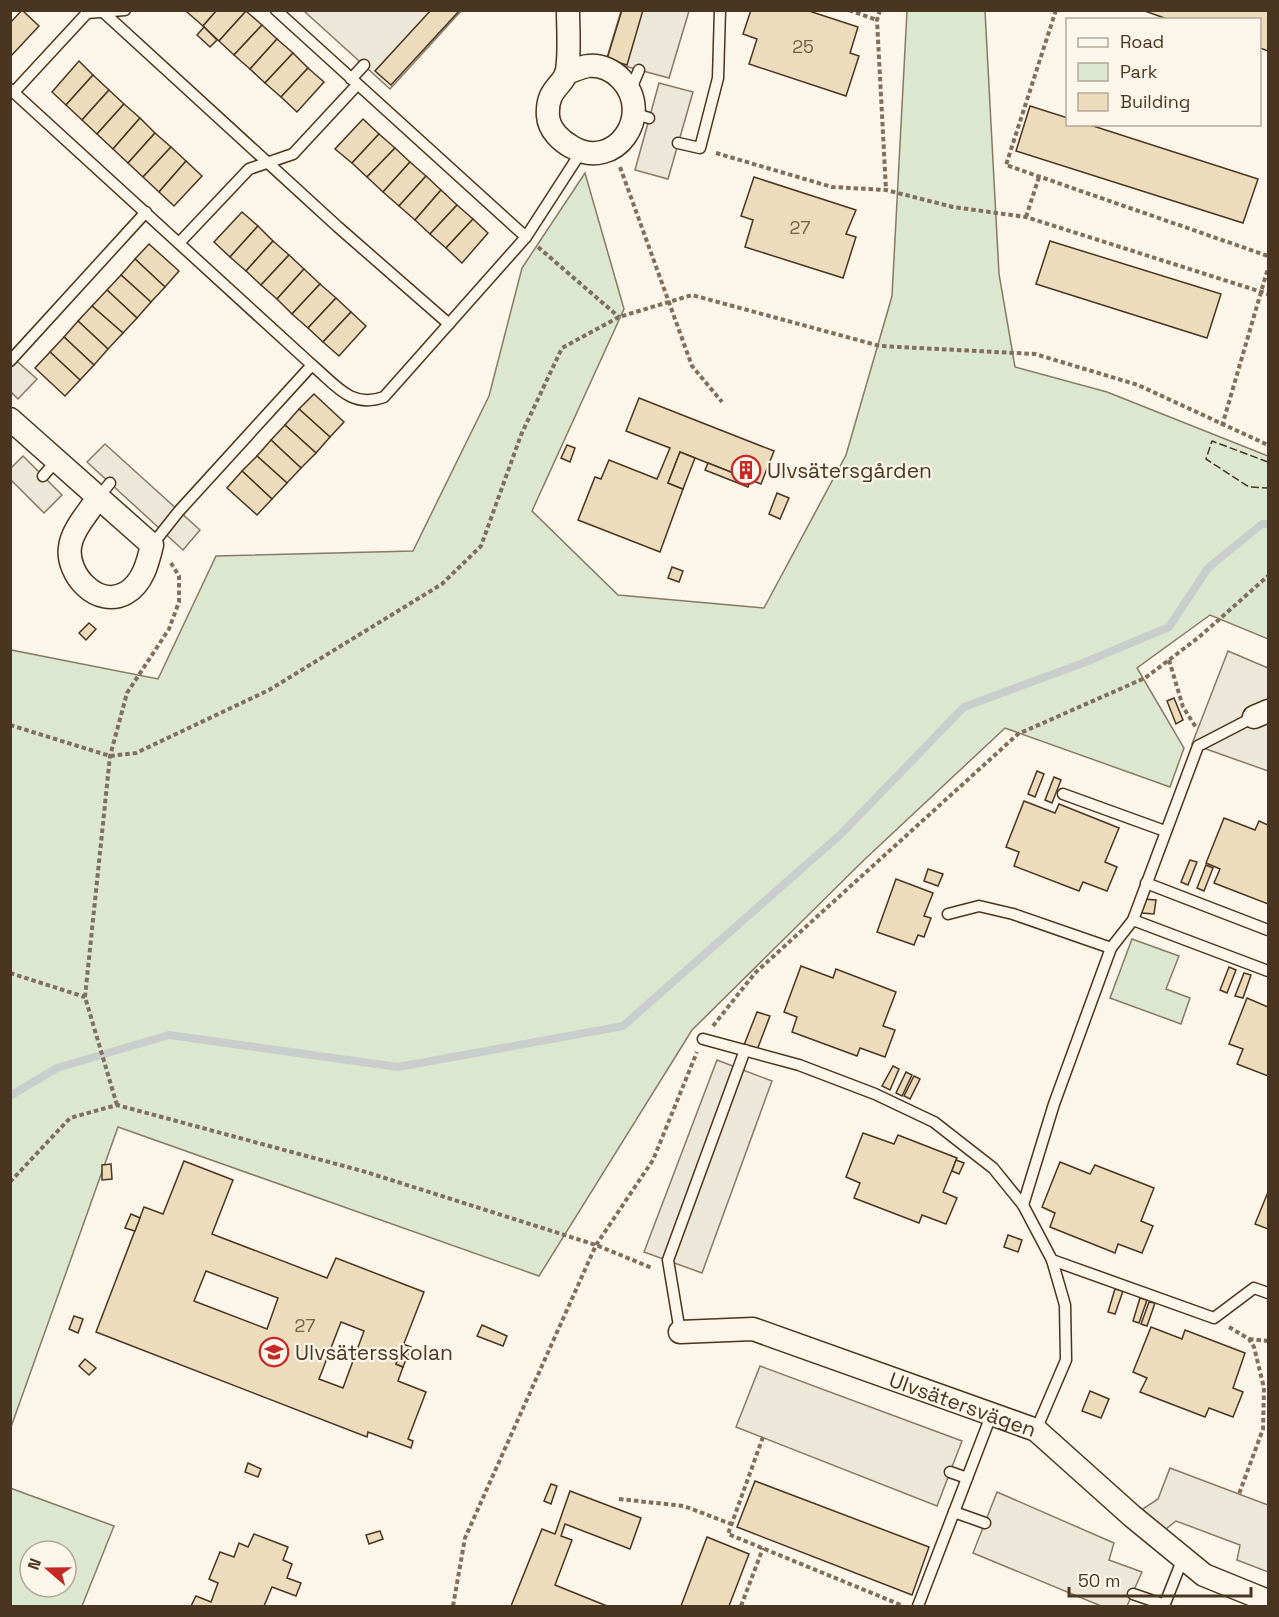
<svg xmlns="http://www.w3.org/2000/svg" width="1279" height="1617" viewBox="0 0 1279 1617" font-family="'Space Grotesk',sans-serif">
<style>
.green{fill:#dce7d0;stroke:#887966;stroke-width:1.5;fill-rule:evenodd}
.parking{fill:#ede7d9;stroke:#887966;stroke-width:1.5}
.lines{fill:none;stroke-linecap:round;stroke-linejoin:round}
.stream{stroke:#c9cecd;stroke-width:8}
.building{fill:#ecdcbc;stroke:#4a3520;stroke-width:1.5;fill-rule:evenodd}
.lane-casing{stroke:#4a3520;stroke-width:13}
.street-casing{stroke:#4a3520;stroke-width:25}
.path{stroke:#7f6f5c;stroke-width:4;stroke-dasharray:4.5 3;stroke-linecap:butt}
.lane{stroke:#fbf6e9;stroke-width:10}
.street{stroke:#fbf6e9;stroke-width:22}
.fence{stroke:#4a3520;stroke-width:1.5;stroke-dasharray:8 3;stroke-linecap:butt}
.labels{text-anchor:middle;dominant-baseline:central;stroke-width:4.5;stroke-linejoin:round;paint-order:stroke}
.number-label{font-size:18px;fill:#725f47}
.poi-label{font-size:21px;fill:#4a3520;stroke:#fbf6e9;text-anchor:start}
.street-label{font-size:21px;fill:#4a3520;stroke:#fbf6e9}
</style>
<rect width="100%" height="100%" fill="#fbf6e9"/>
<g class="green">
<polygon points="907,11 985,11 999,274 1015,367 1107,392 1268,456 1268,639 1210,615 1137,668 1184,748 1170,787 1005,728 864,860 692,1030 539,1276 118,1127 11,1427 11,650 158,679 216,556 413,551 489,396 522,268 585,173 624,309 532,511 618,595 764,608 846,455 892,296"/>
<polygon points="1132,939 1179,956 1166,989 1190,998 1181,1024 1110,998"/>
<path d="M10 1488 114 1526 82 1606H11ZM30 1551H66V1587H30Z"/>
</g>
<g class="parking">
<polygon points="304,11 461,11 390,89"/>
<polygon points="621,11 689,11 669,78 606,61"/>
<polygon points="659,83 693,92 668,179 635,170"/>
<polygon points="10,355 37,379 18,399 11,392"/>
<polygon points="105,444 200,530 183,550 87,462"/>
<polygon points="23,456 62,495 44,513 11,480 10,469"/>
<polygon points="1228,651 1268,668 1268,771 1192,744"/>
<polygon points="717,1060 772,1081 702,1273 644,1252"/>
<polygon points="760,1366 962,1441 937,1506 736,1427"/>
<polygon points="1170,1468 1268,1505 1268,1572 1237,1560 1240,1545 1176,1521 1157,1536 1132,1516 1158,1499"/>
<polygon points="997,1492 1114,1543 1109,1560 1142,1572 1127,1606 1101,1606 973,1553"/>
</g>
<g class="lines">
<polyline class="stream" points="10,1096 57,1068 169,1035 398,1067 623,1026 841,834 964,707 1083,663 1169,627 1208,568 1262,524 1268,524"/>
</g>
<g class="building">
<polygon points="22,10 39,26 11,56 10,23"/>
<polygon points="189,10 217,10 203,26 187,12"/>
<polygon points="217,10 246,11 219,41 203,26"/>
<polygon points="431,10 460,10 391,85 375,71"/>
<polygon points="622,10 643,10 627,65 607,59"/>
<polygon points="751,10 806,10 858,27 850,53 859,56 846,96 749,64 757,39 743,34"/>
<polygon points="1142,10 1268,10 1268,51 1260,48 1260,20 1170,20"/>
<polygon points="246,11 262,25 234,55 219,41"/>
<polygon points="262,25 277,39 250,69 234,55"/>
<polygon points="204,27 217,40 210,47 197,35"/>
<polygon points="277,39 293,53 265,83 250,69"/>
<polygon points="293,53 308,68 281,97 265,83"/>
<polygon points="79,61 93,75 66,105 52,92"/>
<polygon points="308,68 324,82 297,112 281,97"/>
<polygon points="93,75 109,90 82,120 66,105"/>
<polygon points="109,90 124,104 97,134 82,120"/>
<polygon points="124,104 140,118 113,149 97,134"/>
<polygon points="1030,106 1068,118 1068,124 1087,124 1258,179 1243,223 1016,151"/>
<polygon points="140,118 155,133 128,163 113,149"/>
<polygon points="363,119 379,134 352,163 335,149"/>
<polygon points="155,133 171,147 143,177 128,163"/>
<polygon points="379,134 395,148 367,177 352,163"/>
<polygon points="171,147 186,161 159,192 143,177"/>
<polygon points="395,148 410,162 383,192 367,177"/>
<polygon points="186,161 202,176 174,206 159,192"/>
<polygon points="410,162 426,176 399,206 383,192"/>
<polygon points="426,176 441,190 415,220 399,206"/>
<polygon points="754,177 856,210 846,234 856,237 843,278 745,247 753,220 741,216"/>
<polygon points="441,190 457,205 430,234 415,220"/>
<polygon points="457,205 473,219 446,248 430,234"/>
<polygon points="242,212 258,226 230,257 214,242"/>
<polygon points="473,219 488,233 462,263 446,248"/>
<polygon points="258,226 273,241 246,271 230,257"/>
<polygon points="273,241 289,255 261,285 246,271"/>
<polygon points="1050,241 1221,294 1207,338 1036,284"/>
<polygon points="149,244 179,271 165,287 135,259"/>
<polygon points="289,255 304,269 277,299 261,285"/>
<polygon points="135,259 165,287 151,302 121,275"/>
<polygon points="304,269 320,284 292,314 277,299"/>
<polygon points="121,275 151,302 137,318 107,290"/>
<polygon points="320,284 336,298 308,328 292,314"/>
<polygon points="107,290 137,318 123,333 92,306"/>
<polygon points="336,298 351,312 323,342 308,328"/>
<polygon points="92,306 123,333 108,349 78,321"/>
<polygon points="351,312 366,326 339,356 323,342"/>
<polygon points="78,321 108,349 94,365 64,337"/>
<polygon points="64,337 94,365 80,380 50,352"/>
<polygon points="50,352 80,380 65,396 35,368"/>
<polygon points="314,394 344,422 330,437 299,409"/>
<polygon points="639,398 774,451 761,484 680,452 668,483 683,489 660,552 578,520 595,477 601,479 609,460 657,479 670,448 626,431"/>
<polygon points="299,409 330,437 316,453 285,425"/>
<polygon points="285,425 316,453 301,468 271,440"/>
<polygon points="271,440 301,468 287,483 257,456"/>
<polygon points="567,445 575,448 570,462 561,458"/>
<polygon points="680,452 695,458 683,489 668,483"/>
<polygon points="257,456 287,483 272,499 242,471"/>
<polygon points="708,463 751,480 748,487 705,470"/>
<polygon points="242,471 272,499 257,515 227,488"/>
<polygon points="777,493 789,498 780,519 769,514"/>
<polygon points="672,567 683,571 679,582 668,578"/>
<polygon points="89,623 96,629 86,640 79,633"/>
<polygon points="1174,698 1183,720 1176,724 1167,701"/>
<polygon points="1037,771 1044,774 1035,797 1028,794"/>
<polygon points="1054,777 1061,780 1052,803 1045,800"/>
<polygon points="1024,801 1055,813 1059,804 1119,828 1105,862 1117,867 1107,891 1083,882 1079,891 1014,866 1019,852 1006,847"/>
<polygon points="1224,818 1255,830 1259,821 1268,825 1268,904 1214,883 1220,869 1206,863"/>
<polygon points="1190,860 1197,862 1188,885 1181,882"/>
<polygon points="1206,865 1213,868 1204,891 1197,888"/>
<polygon points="928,869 943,874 938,886 924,881"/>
<polygon points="896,879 933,893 924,916 931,918 924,937 918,935 914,945 877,932"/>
<polygon points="1143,899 1156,900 1154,914 1142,913"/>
<polygon points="801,966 833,978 836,969 896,992 883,1026 895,1030 885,1057 860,1048 857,1056 792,1032 797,1017 784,1012"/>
<polygon points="1229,967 1236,970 1227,993 1220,990"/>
<polygon points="1244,973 1251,975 1243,998 1235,996"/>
<polygon points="1247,998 1268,1007 1268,1076 1237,1064 1243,1049 1229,1044"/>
<polygon points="757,1012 770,1016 757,1050 744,1045"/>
<polygon points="893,1066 899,1069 890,1090 882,1086"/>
<polygon points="906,1072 912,1075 902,1096 896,1093"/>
<polygon points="914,1076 920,1079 910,1099 904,1096"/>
<polygon points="863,1133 894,1144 898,1135 957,1158 943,1192 957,1198 946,1224 922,1215 919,1223 854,1198 860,1183 846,1177"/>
<polygon points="956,1160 964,1163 959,1174 952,1171"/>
<path d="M184 1161 233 1180 212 1234 327 1278 336 1258 424 1292 396 1364 403 1367 398 1381 426 1392 408 1439 413 1441 411 1448 368 1432 367 1437 96 1332 144 1207 163 1214ZM206 1271 278 1298 267 1329 194 1301ZM341 1322 364 1331 343 1388 319 1379Z"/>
<polygon points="1060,1162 1090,1174 1095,1165 1154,1188 1141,1221 1153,1226 1142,1253 1118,1244 1115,1253 1050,1227 1055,1213 1042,1207"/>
<polygon points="111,1164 112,1179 102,1180 102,1165"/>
<polygon points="1268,1192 1268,1229 1255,1224"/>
<polygon points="131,1214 140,1218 135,1231 125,1228"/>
<polygon points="1008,1235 1022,1240 1018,1252 1004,1247"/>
<polygon points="1115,1289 1123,1291 1115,1314 1108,1312"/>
<polygon points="1140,1298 1147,1300 1139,1323 1133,1321"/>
<polygon points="1149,1302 1155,1303 1147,1326 1141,1324"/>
<polygon points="74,1316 83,1319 78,1333 69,1329"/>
<polygon points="482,1325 507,1336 503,1346 477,1336"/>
<polygon points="1151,1327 1182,1339 1185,1330 1245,1353 1233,1388 1243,1392 1233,1417 1209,1408 1205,1417 1140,1392 1147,1378 1133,1372"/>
<polygon points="403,1344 411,1347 403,1367 396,1364"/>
<polygon points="85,1359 96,1368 89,1375 79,1366"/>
<polygon points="1090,1391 1109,1399 1101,1418 1082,1411"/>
<polygon points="248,1463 261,1469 258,1477 245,1472"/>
<polygon points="755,1481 929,1547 912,1595 737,1527"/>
<polygon points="551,1484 557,1486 551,1504 544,1501"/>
<polygon points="570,1491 641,1518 630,1549 565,1524 561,1536 572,1540 555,1585 607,1606 511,1606 542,1529 555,1534"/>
<polygon points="380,1531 383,1539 369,1544 366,1535"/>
<polygon points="254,1534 288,1547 283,1560 292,1564 287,1578 301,1583 296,1596 272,1587 264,1606 191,1606 196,1596 211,1602 218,1583 209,1579 220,1552 234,1557 239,1543 248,1547"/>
<polygon points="707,1537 749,1554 729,1606 681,1606"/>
</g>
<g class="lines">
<g class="lane-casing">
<g id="lane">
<polyline points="101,10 338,227 449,324"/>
<polyline points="351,79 364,65"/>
<polyline points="10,89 312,365"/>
<polyline points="631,89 639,70"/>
<polyline points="14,92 87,13 125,10"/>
<polyline points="636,114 649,118"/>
<polyline points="678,143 700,148 718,78 720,10"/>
<polyline points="526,237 581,152"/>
<polyline points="179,243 249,169 293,154 357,85"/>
<polyline points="10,361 146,212"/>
<polyline points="43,476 56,461"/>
<polyline points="97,499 110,483"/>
<path d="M152 545 179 511 312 365C336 385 351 409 384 397L526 237 276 10"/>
<polyline points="1063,794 1165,831"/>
<polyline points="1146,883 1268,930"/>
<polyline points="948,914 979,906 1013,914 1111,948"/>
<polyline points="1133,920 1268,971"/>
<polyline points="703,1039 799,1065 875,1094 934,1122 993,1168 1023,1205 1052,1260 1065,1305 1066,1360 1036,1430"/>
<polyline points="1023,1205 1054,1104 1111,948 1133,920 1198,746 1254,717"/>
<polyline points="1052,1260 1214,1318 1254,1288 1268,1293"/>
<polyline points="680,1332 668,1260 745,1050"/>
<polyline points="950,1472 967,1478"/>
<polyline points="954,1512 985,1523"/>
<polyline points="1133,1594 1165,1605"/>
<polyline points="918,1606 992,1413"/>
<polyline points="1164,1606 1183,1558"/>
</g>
</g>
<g class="street-casing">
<g id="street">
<path d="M566 73C573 71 581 67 588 66 600 64 614 71 621 79 655 115 615 172 572 147 561 141 549 130 548 116 546 88 564 86 567 71 570 51 568 30 568 10"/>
<path d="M10 419 152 545C148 562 143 583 126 593 97 609 66 574 70 547 72 530 88 513 97 499"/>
<polyline points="1254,717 1268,711"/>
<path id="s1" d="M680 1332 753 1329 1036 1430 1132 1516 1204 1575 1268 1601"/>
</g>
</g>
<g class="path">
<polyline points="849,10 877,20"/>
<polyline points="880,10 877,20 886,190"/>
<polyline points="1056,10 1006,165 1268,256"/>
<polyline points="716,153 832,187 886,190 953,207 1026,217 1268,294"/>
<polyline points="620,167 692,366 722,402"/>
<polyline points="1026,217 1039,177"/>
<polyline points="538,247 619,317"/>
<polyline points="1222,426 1268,268"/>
<polyline points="1169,660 1183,707 1197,729"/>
<polyline points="10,725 110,756 136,753 269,690 442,584 481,546 521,435 562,348 619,317 692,295 880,346 1035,354 1138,385 1268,445"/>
<polyline points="10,973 85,997"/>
<polyline points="713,1026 755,973 1018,734 1145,678 1198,638 1268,576"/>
<polyline points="117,1105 85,997 110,756 127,693 169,629 179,602 179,576 171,563"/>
<polyline points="10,1182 70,1118 117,1105 366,1172 596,1245 652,1268"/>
<polyline points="1229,1327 1249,1339 1254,1347 1264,1388 1263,1429 1239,1494"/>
<polyline points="1249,1339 1268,1341"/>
<polyline points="763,1437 728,1534 901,1605"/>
<polyline points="619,1499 684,1506 731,1524"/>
<polyline points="453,1606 465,1538 596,1245 653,1160 697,1052"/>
<polyline points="741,1606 763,1548"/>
</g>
<use href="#lane" class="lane"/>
<use href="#street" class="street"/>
<polyline class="fence" points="1268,462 1212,441 1206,459 1249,487 1268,488"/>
</g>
<defs>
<g id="building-ring" transform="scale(1.5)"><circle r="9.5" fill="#fbf6e9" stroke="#c62828" stroke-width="1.5"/><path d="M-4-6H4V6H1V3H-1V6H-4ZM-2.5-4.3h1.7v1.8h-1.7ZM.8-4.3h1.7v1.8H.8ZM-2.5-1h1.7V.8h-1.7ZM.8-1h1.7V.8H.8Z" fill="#c62828"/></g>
<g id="school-ring" transform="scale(1.5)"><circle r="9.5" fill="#fbf6e9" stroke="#c62828" stroke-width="1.5"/><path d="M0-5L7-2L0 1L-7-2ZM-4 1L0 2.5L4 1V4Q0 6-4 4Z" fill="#c62828"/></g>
</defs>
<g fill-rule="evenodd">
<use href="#building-ring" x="746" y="470"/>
<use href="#school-ring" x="274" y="1352"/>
</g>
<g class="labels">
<g class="number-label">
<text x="803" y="46">25</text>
<text x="800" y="227">27</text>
<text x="305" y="1325">27</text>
</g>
<g class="poi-label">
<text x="767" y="470">Ulvsätersgården</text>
<text x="295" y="1352">Ulvsätersskolan</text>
</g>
<g class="street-label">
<text stroke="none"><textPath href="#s1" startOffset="296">Ulvsätersvägen</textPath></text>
</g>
</g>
<rect width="1279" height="1617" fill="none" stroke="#4a3520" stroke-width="24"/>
<rect x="1066" y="18" width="195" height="108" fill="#fbf6e9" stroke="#b4a999" stroke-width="1.5"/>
<rect x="1078" y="38" width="30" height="9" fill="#fbf6e9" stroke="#b4a999" stroke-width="1.5"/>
<text x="1120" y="48" font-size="18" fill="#4a3520">Road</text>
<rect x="1078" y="63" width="30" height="18" fill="#dce7d0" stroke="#b4a999" stroke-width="1.5"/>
<text x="1120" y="78" font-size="18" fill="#4a3520">Park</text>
<rect x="1078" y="93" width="30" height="18" fill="#ecdcbc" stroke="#b4a999" stroke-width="1.5"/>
<text x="1120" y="108" font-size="18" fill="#4a3520">Building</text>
<g transform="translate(48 1569) rotate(290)"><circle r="28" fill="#fbf6e9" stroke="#b4a999" stroke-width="1.5"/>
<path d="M0-4.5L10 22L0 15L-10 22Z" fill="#c62828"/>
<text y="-9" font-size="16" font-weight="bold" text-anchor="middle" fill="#4a3520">N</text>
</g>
<path d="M1069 1587v9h182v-9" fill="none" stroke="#4a3520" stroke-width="3"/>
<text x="1078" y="1587" font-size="18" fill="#4a3520" stroke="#fbf6e9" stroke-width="4.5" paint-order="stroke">50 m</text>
</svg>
